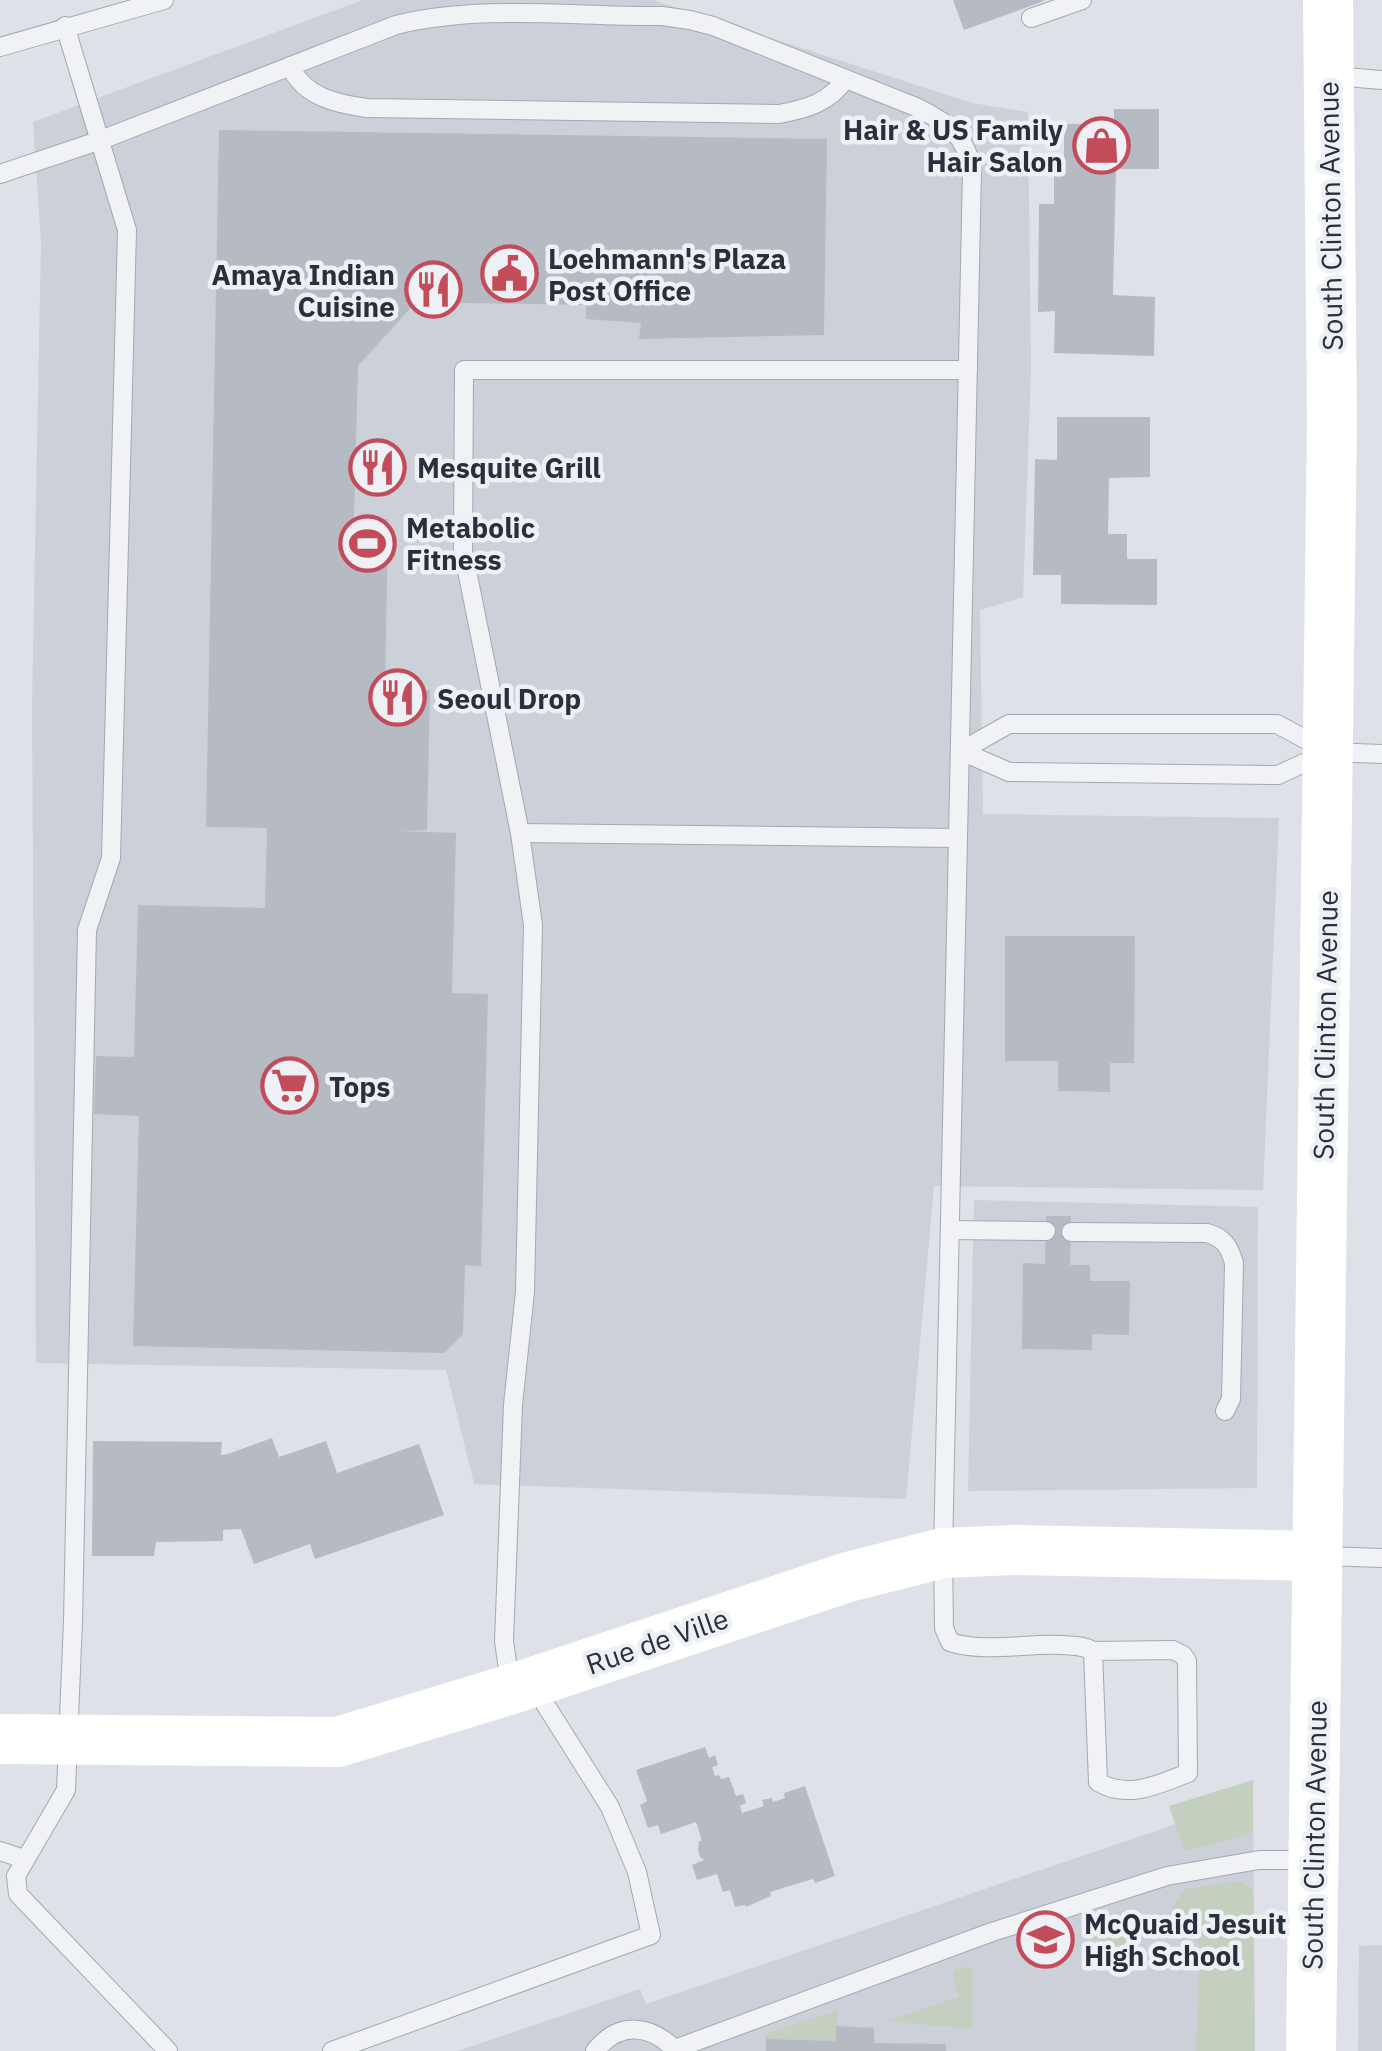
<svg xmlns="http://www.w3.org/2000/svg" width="1382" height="2051" font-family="'IBM Plex Sans',sans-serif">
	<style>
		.built { fill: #ccd0d8 }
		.green { fill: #c3d0c0 }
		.building { fill: #b6bac3 }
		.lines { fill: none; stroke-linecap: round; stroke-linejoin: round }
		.lane-casing { stroke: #a4a8b0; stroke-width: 20 }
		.lane { stroke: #f0f2f5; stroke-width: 18 }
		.secondary { stroke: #fff; stroke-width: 50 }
		.labels { text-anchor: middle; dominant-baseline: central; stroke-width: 9; stroke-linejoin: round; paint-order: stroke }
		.poi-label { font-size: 28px; font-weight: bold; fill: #292f3c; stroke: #edf0f4; text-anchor: start }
		.street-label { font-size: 28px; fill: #292f3c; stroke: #edf0f4 }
	</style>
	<rect width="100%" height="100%" fill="#dee1e7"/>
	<!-- built -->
	<g class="built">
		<polygon points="363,0 653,0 972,103 1028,112 1031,370 1023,597 980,610 983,814 1279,818 1263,1190 934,1186 906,1499 474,1484 446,1370 36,1363 32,705 41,241 33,122"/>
		<polygon points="974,1200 1258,1207 1257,1488 968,1491"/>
		<polygon points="1253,1798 1255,2051 458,2051 640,1989 646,2004"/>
		<polygon points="1382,1945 1382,2051 1358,2051 1359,1946"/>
	</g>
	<!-- green -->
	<g class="green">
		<polygon points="1253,1780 1253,1832 1212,1845 1184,1850 1169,1806"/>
		<polygon points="1240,1881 1253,1889 1255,2051 1196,2051 1200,1945 1177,1922 1172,1907 1185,1889"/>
		<path d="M1132 1913 1143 1919 1147 1927 1145 1938 1118 1960 1094 1939C1092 1918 1114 1915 1132 1913Z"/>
		<polygon points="968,1967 973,1971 971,2029 887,2021 959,1997 953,1974 955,1969"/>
		<polygon points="838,2010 836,2041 766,2039 765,2034"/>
	</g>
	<!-- building -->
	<g class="building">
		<polygon points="953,0 1044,0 1044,1 964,30"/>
		<polygon points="1114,109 1159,109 1159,169 1116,169 1115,205 1113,295 1155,297 1154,356 1054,353 1055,311 1038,312 1039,204 1054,204 1054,169 1064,169 1064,124 1114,124"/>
		<polygon points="219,130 827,139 824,335 639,339 641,323 586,319 586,305 416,302 358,366 354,518 388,519 385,689 430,690 427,830 399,831 456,833 452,993 488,994 481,1266 465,1265 463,1334 444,1353 133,1346 139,1116 94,1114 96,1056 134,1057 138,905 265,908 267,828 206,827"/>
		<polygon points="1057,417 1150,417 1150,477 1109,478 1108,534 1127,534 1127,559 1157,559 1157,605 1061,604 1061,575 1033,575 1035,459 1057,460"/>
		<polygon points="1005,936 1135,936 1134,1063 1110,1063 1110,1092 1058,1091 1058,1061 1005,1061"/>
		<polygon points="1046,1216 1071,1216 1070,1265 1090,1265 1090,1281 1130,1281 1129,1335 1092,1334 1092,1350 1022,1349 1023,1263 1045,1264"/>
		<polygon points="272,1438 279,1457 326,1441 337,1473 419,1444 444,1515 315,1559 310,1544 254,1564 241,1529 223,1530 223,1541 156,1542 154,1556 92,1556 93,1441 222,1442 221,1455 228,1454"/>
		<polygon points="705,1747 709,1758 715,1755 718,1765 712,1767 715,1776 719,1775 721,1779 729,1777 736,1796 743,1794 746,1803 740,1806 742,1813 764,1806 762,1800 772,1798 773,1802 785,1798 784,1793 805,1786 835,1876 815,1883 813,1879 770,1892 771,1896 746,1907 745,1905 735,1907 730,1890 723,1892 717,1874 697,1880 692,1865 704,1860 700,1857 698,1850 699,1841 702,1841 696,1822 661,1834 658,1825 648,1828 640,1805 647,1801 636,1770"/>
		<polygon points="836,2026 874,2028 874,2043 946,2044 946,2051 766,2051 766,2039 836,2041"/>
	</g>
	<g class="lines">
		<defs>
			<g id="lane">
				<polyline points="1031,18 1082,0"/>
				<polyline points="65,26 127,230 111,858 87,930 73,1621 66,1790 16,1876 18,1894 168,2051"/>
				<polyline points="0,47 164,0"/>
				<path d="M290 66C304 97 337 104 367 108L779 114C805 109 830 103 845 79"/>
				<polyline points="1333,76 1382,80"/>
				<path d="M0 174 101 140 396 25C482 4 574 17 662 16L690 20 713 26 916 107C948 123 965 134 972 170L943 1553 944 1628 950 1642C982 1653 1027 1643 1062 1645 1073 1646 1083 1645 1093 1651L1098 1782C1128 1800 1159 1784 1188 1773L1187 1661 1183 1655 1173 1650 1093 1651"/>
				<polyline points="961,751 1009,724 1277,724 1329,752 1382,754"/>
				<polyline points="961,751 1009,772 1278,775 1321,755"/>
				<polyline points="520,833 958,838"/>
				<polyline points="950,1230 1046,1231"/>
				<path d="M1071 1232 1207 1233C1224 1238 1229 1246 1234 1263L1231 1399 1225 1411"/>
				<polyline points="1323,1556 1382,1558"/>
				<polyline points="510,1684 504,1641 513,1405 525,1292 533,925 520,833 463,551 464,370 968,370"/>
				<polyline points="0,1851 24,1859"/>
				<polyline points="675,2049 992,1932 1167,1876 1259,1860 1309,1860"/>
				<polyline points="332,2051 651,1935 637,1872 610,1807 533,1685"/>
				<path d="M595 2051C619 2021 651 2024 676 2051"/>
			</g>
		</defs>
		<!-- lane casing -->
		<use href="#lane" class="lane-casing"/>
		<!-- lane -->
		<use href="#lane" class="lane"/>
		<!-- secondary -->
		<g class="secondary">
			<polyline points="0,1739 338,1742 512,1689 848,1577 943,1553 1014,1550 1317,1556"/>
			<polyline points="1311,2051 1332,422 1328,0"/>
		</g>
	</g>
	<!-- icons -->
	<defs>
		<symbol id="shop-ring" viewBox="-11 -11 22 22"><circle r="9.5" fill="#edf0f4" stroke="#c34c5a" stroke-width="1.5"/><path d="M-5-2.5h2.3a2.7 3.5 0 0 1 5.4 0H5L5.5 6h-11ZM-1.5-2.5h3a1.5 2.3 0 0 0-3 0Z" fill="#c34c5a"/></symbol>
		<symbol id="civic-ring" viewBox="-11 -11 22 22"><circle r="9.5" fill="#edf0f4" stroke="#c34c5a" stroke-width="1.5"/><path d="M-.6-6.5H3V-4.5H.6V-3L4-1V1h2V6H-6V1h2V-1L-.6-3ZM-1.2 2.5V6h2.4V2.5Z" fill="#c34c5a"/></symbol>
		<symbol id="restaurant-ring" viewBox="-11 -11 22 22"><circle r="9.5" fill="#edf0f4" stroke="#c34c5a" stroke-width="1.5"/><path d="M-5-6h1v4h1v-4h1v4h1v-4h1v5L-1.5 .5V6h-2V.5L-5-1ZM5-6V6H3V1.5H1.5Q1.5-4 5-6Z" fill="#c34c5a"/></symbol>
		<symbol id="stadium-ring" viewBox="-11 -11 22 22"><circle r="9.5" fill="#edf0f4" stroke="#c34c5a" stroke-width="1.5"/><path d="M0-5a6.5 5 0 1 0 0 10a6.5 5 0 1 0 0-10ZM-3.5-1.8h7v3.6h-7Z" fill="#c34c5a"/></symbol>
		<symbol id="supermarket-ring" viewBox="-11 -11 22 22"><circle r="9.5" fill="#edf0f4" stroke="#c34c5a" stroke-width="1.5"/><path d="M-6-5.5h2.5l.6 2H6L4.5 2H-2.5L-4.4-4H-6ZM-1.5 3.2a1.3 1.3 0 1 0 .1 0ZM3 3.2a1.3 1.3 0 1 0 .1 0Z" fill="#c34c5a"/></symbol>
		<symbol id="school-ring" viewBox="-11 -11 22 22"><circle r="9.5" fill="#edf0f4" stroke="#c34c5a" stroke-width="1.5"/><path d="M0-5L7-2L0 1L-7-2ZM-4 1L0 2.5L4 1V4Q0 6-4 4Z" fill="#c34c5a"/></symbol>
	</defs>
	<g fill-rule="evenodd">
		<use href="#shop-ring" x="1070" y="114" width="63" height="63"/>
		<use href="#civic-ring" x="478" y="242" width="63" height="63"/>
		<use href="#restaurant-ring" x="402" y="258" width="63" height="63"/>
		<use href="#restaurant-ring" x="346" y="436" width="63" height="63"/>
		<use href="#stadium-ring" x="336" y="512" width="63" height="63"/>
		<use href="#restaurant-ring" x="366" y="666" width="63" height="63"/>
		<use href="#supermarket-ring" x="258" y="1054" width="63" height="63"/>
		<use href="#school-ring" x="1014" y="1908" width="63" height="63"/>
	</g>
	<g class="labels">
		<!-- poi labels -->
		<g class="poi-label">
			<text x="1063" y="129" text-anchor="end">Hair &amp; US Family<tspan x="1063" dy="32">Hair Salon</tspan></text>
			<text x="548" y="258">Loehmann's Plaza<tspan x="548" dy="32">Post Office</tspan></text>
			<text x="395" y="274" text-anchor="end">Amaya Indian<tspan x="395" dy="32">Cuisine</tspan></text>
			<text x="417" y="467">Mesquite Grill</text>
			<text x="406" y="527">Metabolic<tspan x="406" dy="32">Fitness</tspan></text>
			<text x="437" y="698">Seoul Drop</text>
			<text x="329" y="1086">Tops</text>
			<text x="1084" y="1923">McQuaid Jesuit<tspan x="1084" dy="32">High School</tspan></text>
		</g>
		<!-- street labels -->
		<g class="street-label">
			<text transform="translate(1330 216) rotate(-91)">South Clinton Avenue</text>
			<text transform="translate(1325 1025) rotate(-89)">South Clinton Avenue</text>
			<text transform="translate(657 1641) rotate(-19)">Rue de Ville</text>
			<text transform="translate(1314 1835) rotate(-89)">South Clinton Avenue</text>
		</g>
	</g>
</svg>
